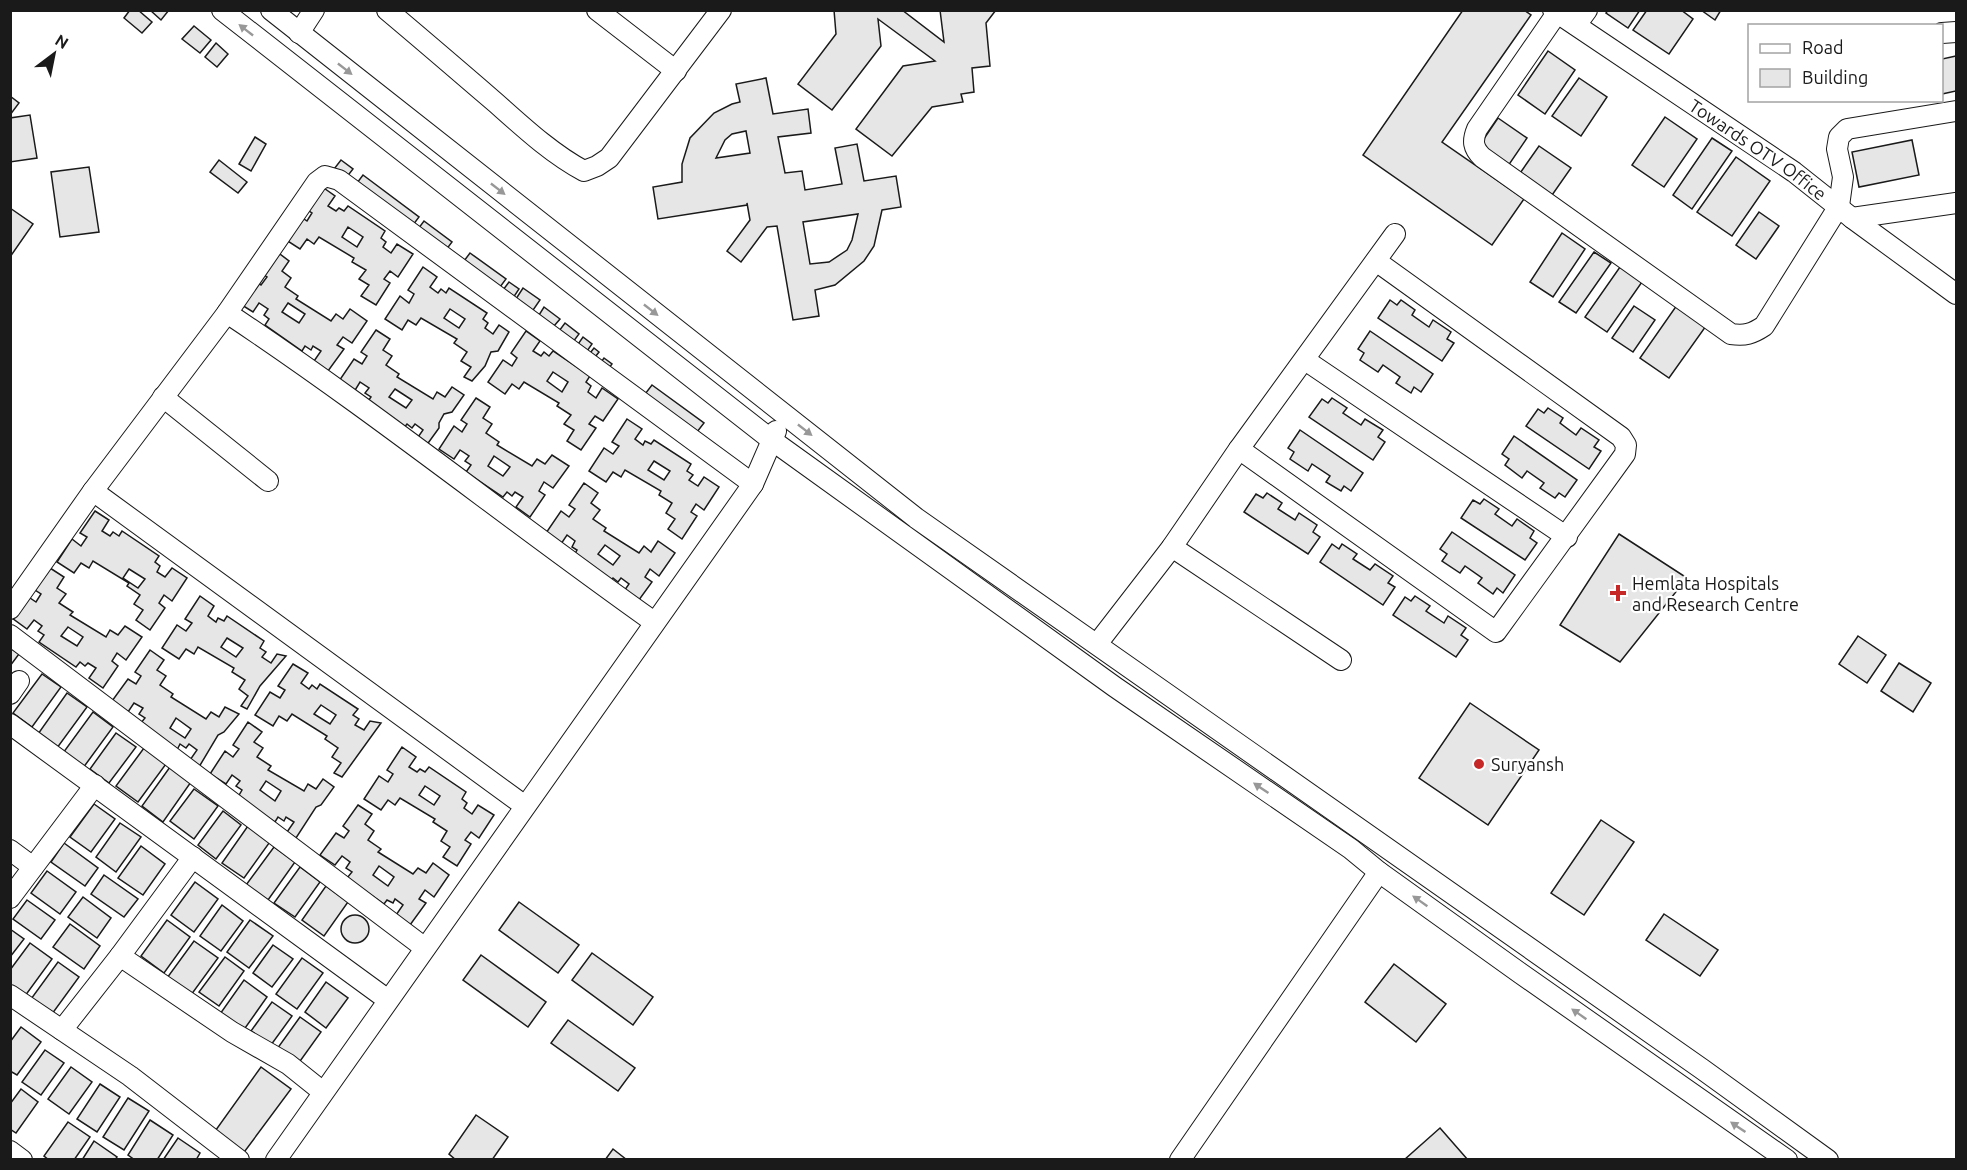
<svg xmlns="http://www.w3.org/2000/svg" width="1967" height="1170" font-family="Ubuntu,sans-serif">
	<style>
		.building { fill: #e6e6e6; stroke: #1a1a1a; stroke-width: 1.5; fill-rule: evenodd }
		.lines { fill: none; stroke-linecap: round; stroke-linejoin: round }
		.minor-casing { stroke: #1a1a1a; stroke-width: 22 }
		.minor { stroke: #fff; stroke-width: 20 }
		.oneway { fill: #989898 }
		.poi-dot { fill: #c62828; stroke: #fff; stroke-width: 2 }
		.labels { text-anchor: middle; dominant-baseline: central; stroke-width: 4.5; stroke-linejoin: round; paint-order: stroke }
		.street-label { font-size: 18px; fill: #1a1a1a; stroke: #fff }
		.poi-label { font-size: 18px; fill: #1a1a1a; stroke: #fff; text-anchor: start }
	</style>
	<rect width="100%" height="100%" fill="#fff"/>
	<!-- building -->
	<g class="building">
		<polygon points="130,10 138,10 152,22 142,33 124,18"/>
		<polygon points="150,10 169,10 161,20"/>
		<polygon points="834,10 902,10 944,42 940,10 996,10 986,23 990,66 972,68 974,92 961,94 963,102 932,107 892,156 856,129 903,66 935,61 878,19 881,46 832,110 798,84 836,34"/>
		<polygon points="1463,10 1524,10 1531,15 1442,142 1524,199 1492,245 1363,155"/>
		<polygon points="1608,10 1640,10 1628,28 1606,13"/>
		<polygon points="1647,10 1681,10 1693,19 1669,54 1633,30"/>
		<polygon points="1701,10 1721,10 1715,20"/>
		<polygon points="194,26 211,40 200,53 182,39"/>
		<polygon points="216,43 228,54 217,67 205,57"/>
		<polygon points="1548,51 1575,70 1545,114 1518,95"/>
		<polygon points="1956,56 1956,91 1942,94 1942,59"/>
		<path d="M766 78 773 114 808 109 811 133 778 137 785 173 802 171 805 190 842 184 835 148 857 144 864 181 896 176 901 207 882 210 874 246 864 261 835 285 815 290 819 316 793 320 777 226 767 227 741 262 727 251 750 220 747 203V205L658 219 653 187 682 182V164L690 138 714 113 732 104 740 102 736 84ZM746 131 750 153 716 158 725 140 732 134ZM858 214 852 240 847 250 829 262 810 264 803 222Z"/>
		<polygon points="1579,78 1607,97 1581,136 1552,116"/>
		<polygon points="10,96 19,103 10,115"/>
		<polygon points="30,115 37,158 10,162 10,118"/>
		<polygon points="1665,117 1697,139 1664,187 1632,165"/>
		<polygon points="1498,118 1527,138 1508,166 1479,146"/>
		<polygon points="255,137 266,144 251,171 239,164"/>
		<polygon points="1712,138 1732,151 1692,209 1673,195"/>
		<polygon points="1912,140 1919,175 1859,187 1852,152"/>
		<polygon points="1539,146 1571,168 1550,198 1518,176"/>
		<polygon points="1736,157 1770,181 1732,236 1697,212"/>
		<polygon points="219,160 247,182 238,193 210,172"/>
		<polygon points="341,160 353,169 346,178 334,169"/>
		<polygon points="89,167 99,232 60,237 51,172"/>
		<polygon points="363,175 419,217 410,229 354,187"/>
		<path d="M321 186 335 196 328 206 336 211 339 208 344 211 348 206 385 231 381 238 386 242 383 247 391 253 397 244 413 254 398 277 390 271 384 279 390 283 376 305 361 296 369 285 359 279 366 270 352 262 354 258 319 237 314 244 307 239 300 249 283 238 298 215 307 221 312 213 306 209ZM348 227 363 237 357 247 342 237Z"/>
		<polygon points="10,208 33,224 10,257"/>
		<polygon points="1759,212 1779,226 1756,259 1736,245"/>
		<polygon points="424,221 452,242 443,254 415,233"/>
		<polygon points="1562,233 1585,249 1553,297 1530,282"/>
		<path d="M276 251 289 261 282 271 291 278 285 287 298 296 296 299 331 321 336 314 343 319 350 309 367 321 352 343 343 337 337 345 344 349 328 371 314 361 321 351 313 346 311 350 305 346 302 351 265 325 269 319 264 315 268 309 259 303 253 312 237 302 253 280 261 285 267 277 261 273ZM288 303 305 314 299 323 282 312Z"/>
		<polygon points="1594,252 1611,263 1576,313 1559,302"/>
		<polygon points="470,253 506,279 497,291 461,265"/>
		<path d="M423 267 437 277 430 287 438 293 441 289 446 293 449 288 487 313 483 319 488 323 485 328 493 334 499 325 509 332 498 351 491 352 485 366 472 381 464 377 471 367 461 361 467 352 454 343 457 339 421 318 416 325 408 320 402 330 385 319 400 296 409 303 414 294 408 290ZM450 309 465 319 459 328 444 318Z"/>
		<polygon points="1620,267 1642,282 1607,332 1585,317"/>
		<polygon points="509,282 519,289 511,301 500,294"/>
		<polygon points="523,288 540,300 529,316 512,305"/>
		<polygon points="1390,300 1397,305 1401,300 1415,310 1412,315 1429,327 1433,320 1451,332 1447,339 1454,343 1442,361 1378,318"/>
		<polygon points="1677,305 1706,326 1669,378 1640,358"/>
		<polygon points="1634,306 1655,320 1633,352 1612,338"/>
		<polygon points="544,307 560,319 554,326 539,315"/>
		<polygon points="565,323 579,334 570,346 556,335"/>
		<path d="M376 330 390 339 383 350 392 356 386 365 399 374 397 377 433 399 437 392 445 397 452 387 464 395 452 412 444 414 439 423V428L426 446 416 440 423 430 415 424 412 428 407 424 403 429 366 404 371 397 365 393 369 388 360 382 354 392 339 381 354 359 362 364 367 356 361 352ZM395 389 412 400 406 408 389 397Z"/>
		<path d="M526 331 540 341 533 351 541 356 544 352 549 356 553 351 590 376 586 382 591 386 588 392 596 398 602 388 618 399 603 421 595 416 589 424 596 428 581 450 567 441 574 430 564 424 571 415 557 406 559 403 524 382 519 389 512 384 505 394 488 382 503 360 512 366 517 358 511 353ZM553 372 568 382 562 392 547 381Z"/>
		<polygon points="1370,331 1433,374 1421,392 1414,387 1411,393 1396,383 1400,377 1383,365 1378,372 1360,360 1364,353 1358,349"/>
		<polygon points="583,337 592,344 585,354 576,347"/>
		<polygon points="594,348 599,352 592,361 587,357"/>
		<polygon points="604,358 612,364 607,371 599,365"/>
		<polygon points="652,385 704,423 697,432 645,394"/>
		<path d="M476 398 490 407 483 418 492 424 486 433 499 442 497 445 532 466 537 459 545 464 552 455 569 466 553 488 544 482 539 491 545 495 530 517 516 507 523 497 515 492 512 496 507 492 503 497 466 472 471 465 465 461 469 456 460 450 454 459 439 449 454 426 462 432 467 424 461 420ZM494 456 510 467 503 476 488 466Z"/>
		<polygon points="1332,398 1347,408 1343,413 1361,425 1365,419 1383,430 1378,437 1385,442 1373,460 1309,417 1322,399 1328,403"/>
		<polygon points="1548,408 1563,418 1560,423 1576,435 1581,428 1599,440 1594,447 1601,451 1589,469 1526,426 1538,409 1544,413"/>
		<path d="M627 419 642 429 635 439 643 445 645 441 651 444 654 440 691 464 687 471 693 475 689 480 698 486 704 477 719 487 704 510 696 504 691 512 697 516 682 539 668 529 675 519 666 513 672 503 659 495 661 491 625 470 621 477 613 472 606 482 589 471 604 448 613 454 619 446 612 442ZM654 461 670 471 664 480 648 470Z"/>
		<polygon points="1300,430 1363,473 1351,491 1344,486 1341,491 1326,482 1330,476 1312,464 1308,471 1290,459 1294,452 1288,448"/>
		<polygon points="1514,436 1577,480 1565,497 1559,493 1555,498 1540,488 1544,483 1527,471 1522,478 1505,465 1509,459 1502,454"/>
		<path d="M584 483 598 493 591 503 600 510 593 519 606 528 604 531 639 553 644 546 651 552 658 541 675 553 659 576 650 569 645 577 652 582 636 604 622 594 629 584 621 578 618 582 613 578 609 583 573 557 577 550 572 547 575 541 567 535 561 544 546 533 561 511 569 517 575 509 569 505ZM605 545 620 556 613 565 598 554Z"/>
		<polygon points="1267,493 1282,503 1278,509 1295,520 1299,513 1317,525 1313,532 1320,537 1308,554 1244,512 1256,494 1263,498"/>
		<polygon points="1484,499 1499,509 1495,514 1512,526 1517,519 1534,531 1530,538 1537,543 1525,560 1461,518 1473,500 1480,504"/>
		<path d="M95 511 109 520 102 531 110 536 113 532 119 536 122 531 159 556 155 562 160 566 157 572 165 577 172 568 187 578 172 601 164 595 159 603 165 608 150 630 136 620 143 610 134 604 140 595 127 586 129 583 93 561 89 568 81 563 74 573 57 562 72 539 81 546 87 537 80 533ZM129 569 145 579 138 588 123 578Z"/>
		<polygon points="1452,532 1515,575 1503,593 1497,588 1493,594 1478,583 1482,578 1465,566 1460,573 1442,561 1447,554 1440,549"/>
		<polygon points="1619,534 1687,578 1620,662 1560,625"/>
		<polygon points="1332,544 1339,549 1342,544 1357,554 1353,559 1370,570 1375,564 1393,576 1388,583 1395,587 1383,605 1320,562"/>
		<path d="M50 568 64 577 57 588 66 594 59 603 73 612 70 615 106 637 110 630 118 635 125 626 142 637 126 660 117 653 112 661 118 666 103 688 89 678 96 668 88 663 85 666 80 662 76 667 39 642 44 635 38 631 42 626 34 620 27 629 12 618 27 596 36 602 41 594 35 590ZM68 627 83 637 77 646 61 636Z"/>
		<path d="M200 596 214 606 208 616 216 622 218 618 224 621 227 616 264 641 260 648 266 652 262 657 271 663 277 654 286 656 260 686 247 709 241 706 248 696 239 689 245 680 232 672 234 668 198 647 194 654 186 649 179 659 162 648 177 625 186 631 192 623 185 619ZM227 638 243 648 236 657 221 647Z"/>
		<polygon points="1415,596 1430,606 1426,611 1444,623 1448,616 1466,628 1461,635 1468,640 1456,657 1393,615 1405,597 1411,601"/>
		<polygon points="1858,636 1886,655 1867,683 1839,664"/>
		<polygon points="10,648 19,654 10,666"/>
		<path d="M150 650 164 660 157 670 166 676 160 685 173 694 171 697 206 719 211 712 219 717 225 707 239 714 224 732 218 735 199 767 190 760 197 750 189 744 186 748 180 744 177 750 140 724 145 718 139 714 143 708 134 703 128 712 112 701 128 679 136 684 141 676 135 672ZM176 718 191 729 185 738 170 728Z"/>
		<polygon points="1899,663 1931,683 1913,712 1881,691"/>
		<path d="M293 664 308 673 301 683 309 689 312 685 317 689 320 684 358 709 353 715 359 719 355 725 364 730 370 721 381 723 342 777 334 773 341 763 332 757 338 748 325 739 327 736 292 714 287 721 279 716 273 726 255 715 270 692 280 698 285 690 278 686ZM321 705 336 715 330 724 314 714Z"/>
		<polygon points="42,674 61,687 32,727 13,713"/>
		<polygon points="67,693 87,707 57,748 38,734"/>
		<polygon points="1470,703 1539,750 1488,825 1419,778"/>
		<polygon points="93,712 113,727 83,768 63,753"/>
		<path d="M248 722 262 732 254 742 263 748 257 757 271 766 268 770 304 791 308 784 316 789 323 779 334 787 321 805 316 807 296 838 287 832 294 822 286 817 284 821 278 817 275 822 238 797 242 790 236 786 240 781 232 775 226 784 210 774 225 751 233 757 239 749 233 745ZM266 781 281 791 275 801 260 790Z"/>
		<polygon points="116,733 136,747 109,783 90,769"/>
		<path d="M402 747 416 757 409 767 417 772 420 769 425 772 429 767 466 792 462 799 467 803 464 808 472 814 478 805 494 815 479 838 471 832 465 840 471 844 457 866 443 857 450 847 441 841 447 831 433 822 435 819 400 798 395 805 388 800 381 810 364 799 379 776 388 782 393 774 387 770ZM425 786 440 796 434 805 419 795Z"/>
		<polygon points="144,748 166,764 138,802 116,786"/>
		<polygon points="170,767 191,782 163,822 142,806"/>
		<polygon points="194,789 218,806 194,839 170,821"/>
		<polygon points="94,804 115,819 91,852 70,837"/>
		<path d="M358 805 372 814 365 824 374 831 368 840 381 849 378 852 413 874 418 868 426 873 433 863 449 875 434 897 425 890 419 899 426 903 410 925 396 915 403 905 395 899 393 903 387 900 384 904 347 878 352 872 346 868 350 862 342 856 335 865 320 855 336 833 344 838 349 831 343 826ZM379 866 394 877 388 886 373 875Z"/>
		<polygon points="223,811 241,825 216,859 198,845"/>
		<polygon points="1601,820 1634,842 1584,915 1551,893"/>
		<polygon points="120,823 141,837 116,872 96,857"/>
		<polygon points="250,823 272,839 244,878 222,863"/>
		<polygon points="64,843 98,868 85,886 51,862"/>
		<polygon points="141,846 165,864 143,895 118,878"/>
		<polygon points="274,847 295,862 268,900 246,885"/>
		<polygon points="300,867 320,882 295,917 274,903"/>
		<polygon points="47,871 76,892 60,914 31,893"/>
		<polygon points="104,875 138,899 124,917 91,894"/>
		<polygon points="195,882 218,899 194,932 171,915"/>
		<polygon points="326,886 348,902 324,936 302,920"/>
		<polygon points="83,897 111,918 97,938 68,917"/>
		<polygon points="27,900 55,920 41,939 13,919"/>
		<polygon points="519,902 579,945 558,973 499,930"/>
		<polygon points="222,905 243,921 221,951 200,936"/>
		<polygon points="1664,914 1718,950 1700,976 1646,940"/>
		<circle cx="355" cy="929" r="14"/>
		<polygon points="167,920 190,937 164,973 141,956"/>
		<polygon points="250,920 273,936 249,968 227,952"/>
		<polygon points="70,924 100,946 84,969 53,947"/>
		<polygon points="10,929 24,939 10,957"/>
		<polygon points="194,941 218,958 191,995 167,978"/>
		<polygon points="30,943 52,959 25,996 10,985 10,970"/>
		<polygon points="273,945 293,959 272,987 253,973"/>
		<polygon points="592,953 653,997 633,1025 572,980"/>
		<polygon points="481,955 546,1002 528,1027 463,980"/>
		<polygon points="225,957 244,971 219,1006 199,992"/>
		<polygon points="302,958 323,973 297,1009 276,994"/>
		<polygon points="58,962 79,977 52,1014 31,999"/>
		<polygon points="1394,964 1446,1004 1416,1042 1365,1002"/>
		<polygon points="244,980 267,997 243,1031 220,1014"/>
		<polygon points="326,982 348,998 326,1028 305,1012"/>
		<polygon points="272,1002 292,1016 271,1045 251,1031"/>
		<polygon points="300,1017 321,1032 298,1064 277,1049"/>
		<polygon points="568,1020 635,1068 618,1091 551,1043"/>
		<polygon points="21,1027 41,1042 17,1075 10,1071 10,1042"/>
		<polygon points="45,1050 64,1063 41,1095 22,1082"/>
		<polygon points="71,1067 92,1082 69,1114 48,1099"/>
		<polygon points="261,1067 291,1089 242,1155 213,1134"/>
		<polygon points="100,1084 120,1097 97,1132 77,1119"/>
		<polygon points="21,1089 38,1102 16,1133 10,1129 10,1104"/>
		<polygon points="128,1098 149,1111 124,1150 103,1137"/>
		<polygon points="476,1115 508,1137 492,1160 456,1160 449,1154"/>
		<polygon points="150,1120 173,1135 157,1160 135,1160 128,1155"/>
		<polygon points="68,1122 90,1137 74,1160 49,1160 44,1156"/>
		<polygon points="1440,1128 1468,1160 1404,1160"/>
		<polygon points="178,1138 200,1153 196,1160 163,1160"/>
		<polygon points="94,1141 117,1157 115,1160 82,1160"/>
		<polygon points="613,1149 627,1160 605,1160"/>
	</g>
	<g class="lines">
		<defs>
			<g id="minor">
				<polyline points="222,10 773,441 1115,687 1351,849 1379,872 1520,973 1787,1160"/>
				<polyline points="271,10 916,518 1702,1069 1828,1160"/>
				<path d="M387 10C424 41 460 72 496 103 523 127 552 154 584 171L597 166 609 158 721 10"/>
				<polyline points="597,10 676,71"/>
				<path id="s1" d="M1553 10 1794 172 1852 218 1956 294"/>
				<path d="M1557 13 1477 129C1472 141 1473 148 1482 157L1731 334C1745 336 1752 334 1764 326L1839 206 1843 177 1837 149 1839 137 1847 129 1956 111"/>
				<polyline points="1576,25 1587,10"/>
				<polyline points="299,33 314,10"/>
				<polyline points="1942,33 1956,32"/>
				<polyline points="1852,218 1956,203"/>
				<path d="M227 313C373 410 510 520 654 622"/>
				<polyline points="1305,360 1567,537"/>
				<polyline points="163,397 268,481"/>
				<polyline points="1239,449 1496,632 1625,454 1626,445 1621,437 1376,261"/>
				<polyline points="93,491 525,806"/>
				<polyline points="1172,547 1341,660"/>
				<polyline points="10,609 93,491 227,313 317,182 325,176 339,180 753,484"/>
				<polyline points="10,635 425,948"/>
				<polyline points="1097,644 1172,547 1239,449 1395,234"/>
				<polyline points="10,694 19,681"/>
				<polyline points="10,724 388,1000"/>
				<polyline points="10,850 33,867"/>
				<polyline points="10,898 95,785"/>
				<polyline points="120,956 193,857"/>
				<polyline points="10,995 130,1076 239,1160"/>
				<polyline points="62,1030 120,956 232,1032 288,1064 323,1092"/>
				<polyline points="10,1151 22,1160"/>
				<polyline points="276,1160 753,484 776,431"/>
				<polyline points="1180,1160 1379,872"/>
			</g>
		</defs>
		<!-- minor casing -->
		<use href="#minor" class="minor-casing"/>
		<!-- minor -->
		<use href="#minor" class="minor"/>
	</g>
	<!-- one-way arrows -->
	<defs><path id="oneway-solid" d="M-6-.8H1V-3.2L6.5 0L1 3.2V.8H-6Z" transform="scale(1.5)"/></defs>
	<g class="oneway">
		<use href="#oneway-solid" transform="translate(246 30) rotate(-142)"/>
		<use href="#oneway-solid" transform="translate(345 69) rotate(38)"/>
		<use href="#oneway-solid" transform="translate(498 189) rotate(38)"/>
		<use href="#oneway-solid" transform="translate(651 310) rotate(38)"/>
		<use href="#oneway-solid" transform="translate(805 430) rotate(38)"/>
		<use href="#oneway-solid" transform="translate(1261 788) rotate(-146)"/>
		<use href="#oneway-solid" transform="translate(1420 901) rotate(-145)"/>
		<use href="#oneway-solid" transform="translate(1579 1014) rotate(-145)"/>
		<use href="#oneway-solid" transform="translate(1738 1127) rotate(-146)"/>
	</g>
	<!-- markers -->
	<g class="poi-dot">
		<path d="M1615 584h6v6h6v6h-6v6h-6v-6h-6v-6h6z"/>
		<circle cx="1479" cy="764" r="6"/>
	</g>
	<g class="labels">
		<!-- street labels -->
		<g class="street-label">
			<text stroke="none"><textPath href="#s1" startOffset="248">Towards OTV Office</textPath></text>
		</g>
		<!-- poi labels -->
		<g class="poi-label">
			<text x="1632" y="583">Hemlata Hospitals<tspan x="1632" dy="21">and Research Centre</tspan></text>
			<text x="1491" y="764">Suryansh</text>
		</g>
	</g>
	<!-- border -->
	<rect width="1967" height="1170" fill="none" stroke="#1a1a1a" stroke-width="24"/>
	<!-- legend -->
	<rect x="1748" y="24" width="195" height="78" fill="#ffffff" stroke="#a3a3a3" stroke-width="1.5"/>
	<rect x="1760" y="44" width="30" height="9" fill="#ffffff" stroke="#a3a3a3" stroke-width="1.5"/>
	<text x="1802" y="54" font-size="18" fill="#1a1a1a">Road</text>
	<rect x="1760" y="69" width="30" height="18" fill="#e6e6e6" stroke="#a3a3a3" stroke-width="1.5"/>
	<text x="1802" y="84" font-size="18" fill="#1a1a1a">Building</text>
	<!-- north arrow -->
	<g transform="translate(54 54) rotate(32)" stroke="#ffffff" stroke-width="4.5" paint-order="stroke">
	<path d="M0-4.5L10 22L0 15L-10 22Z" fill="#1a1a1a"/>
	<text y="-9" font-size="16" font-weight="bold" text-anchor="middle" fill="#1a1a1a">N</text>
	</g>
</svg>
